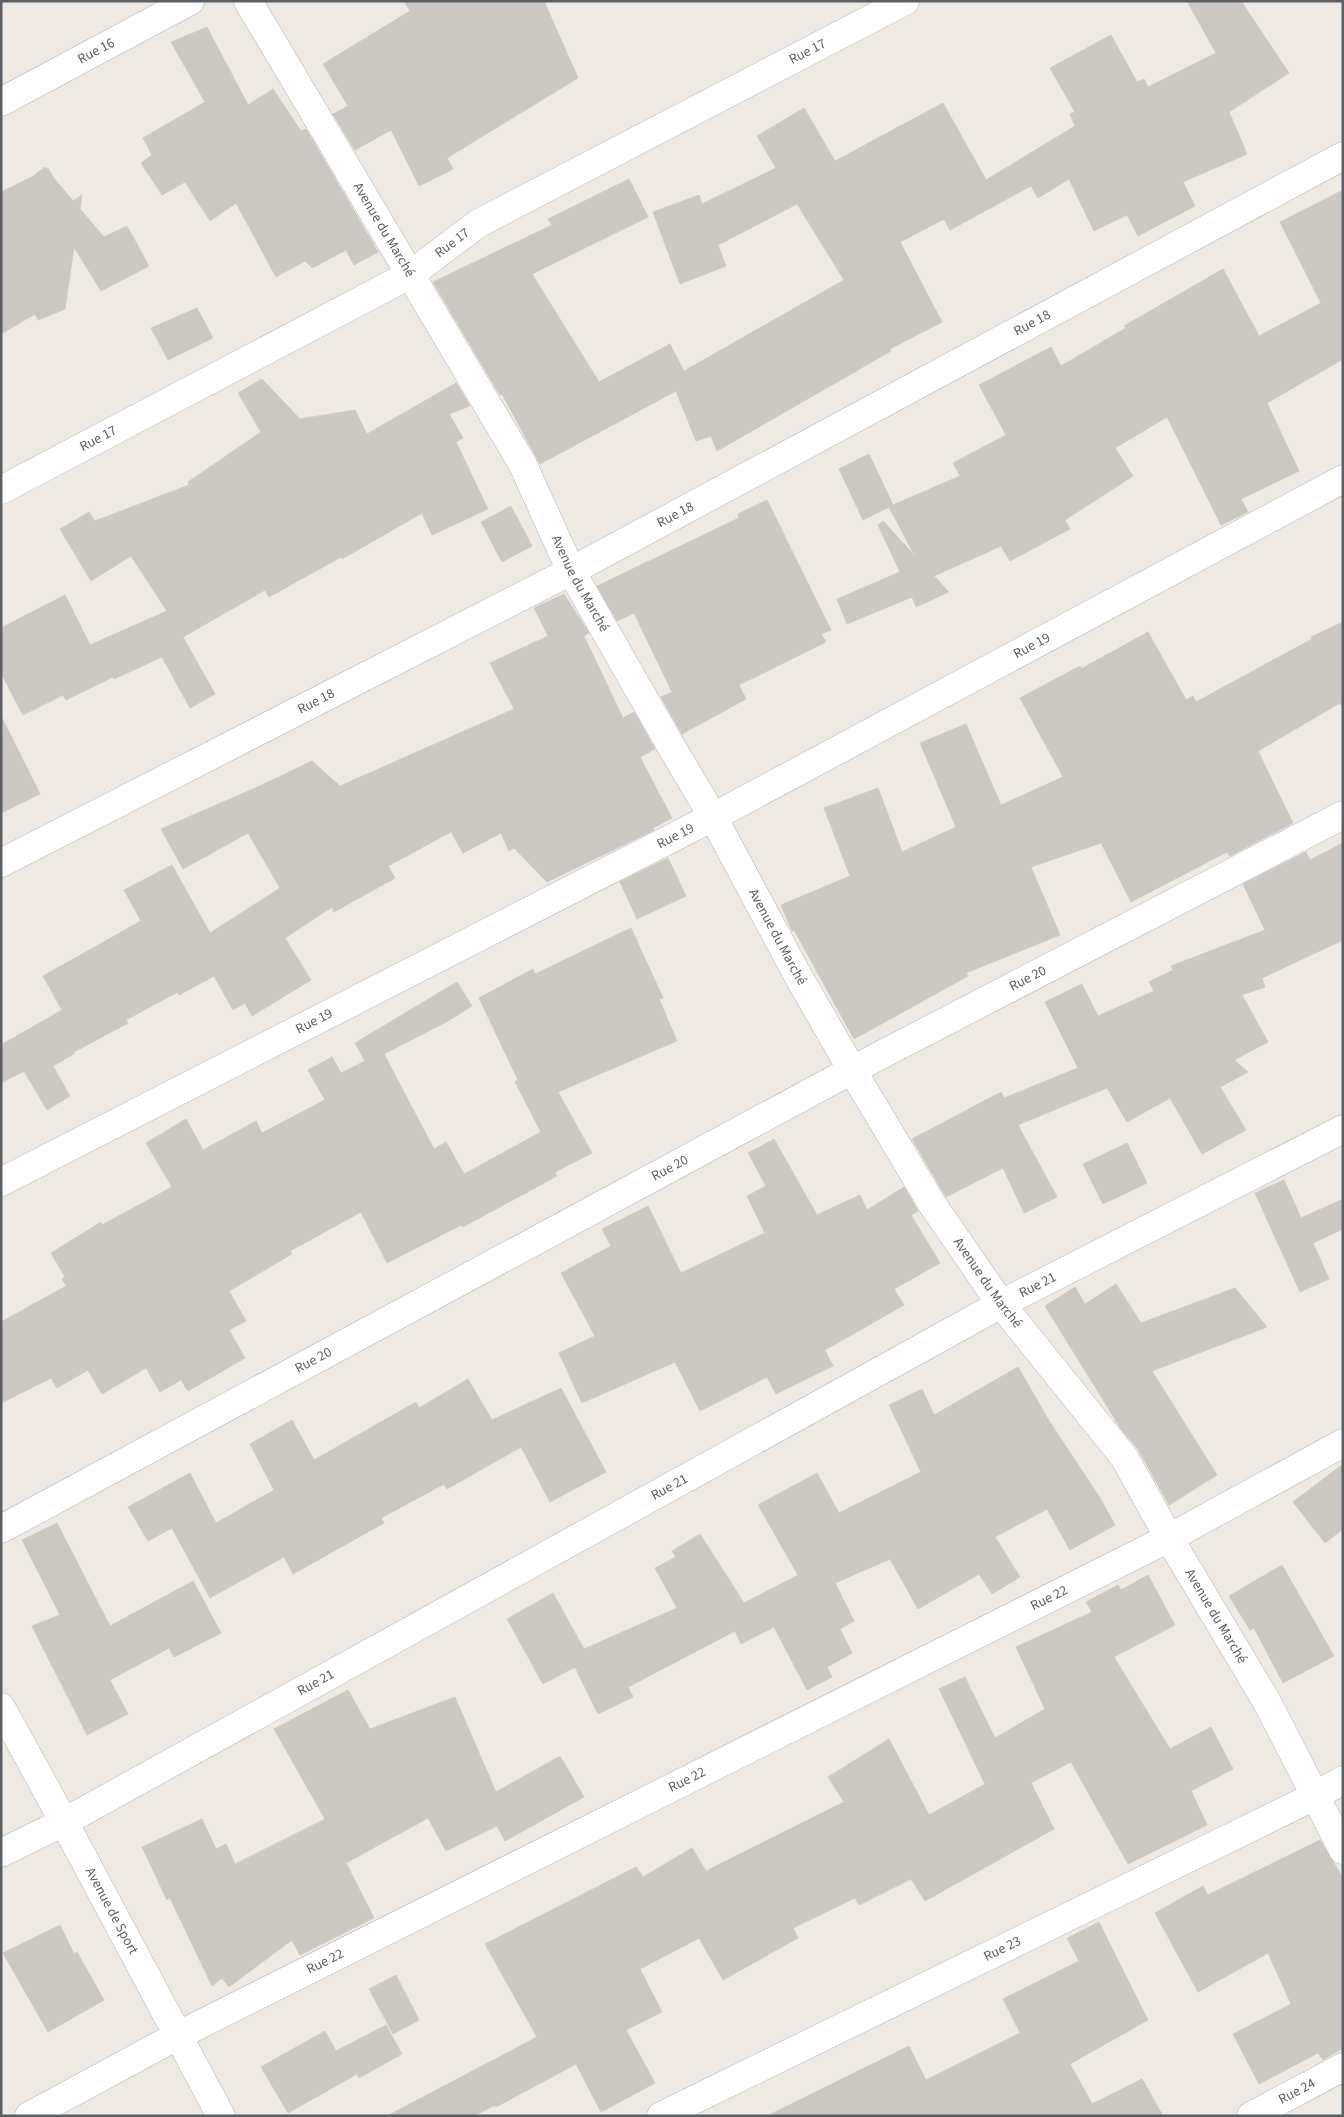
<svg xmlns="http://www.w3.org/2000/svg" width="1344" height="2117" font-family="'Source Sans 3',sans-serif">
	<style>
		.building { fill: #cbc7c2; stroke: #d2cbc1 }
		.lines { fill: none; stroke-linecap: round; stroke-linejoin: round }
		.street-casing { stroke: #b3b7ba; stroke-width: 29 }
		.street { stroke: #fff; stroke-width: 28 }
		.labels { text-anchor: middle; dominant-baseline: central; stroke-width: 4.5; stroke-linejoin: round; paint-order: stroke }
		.street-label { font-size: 14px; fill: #5b6064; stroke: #fff }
	</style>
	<rect width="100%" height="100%" fill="#eeeae3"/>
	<!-- building -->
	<g class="building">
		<polygon points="404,1 544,1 578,78 447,158 453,169 419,186 391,130 355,150 333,114 348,106 323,64 410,11"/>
		<polygon points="1187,1 1241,1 1289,73 1229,112 1247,154 1183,182 1195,206 1138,236 1127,215 1094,231 1069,179 1038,198 1031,186 950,230 944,219 900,242 942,322 890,349 891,351 717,451 711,436 696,441 676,391 540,464 502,394 500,395 433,282 552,225 548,219 629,179 648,217 532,274 599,382 670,344 684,371 844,280 797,204 718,245 726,266 680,284 653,212 699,195 702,204 776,168 757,136 804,108 835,161 943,103 986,180 1075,126 1070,114 1075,112 1050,68 1111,35 1137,82 1144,79 1148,87 1216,53"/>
		<polygon points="207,27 248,105 273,89 301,131 306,129 378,252 354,265 346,250 312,268 305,261 276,277 236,203 210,221 185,182 162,195 141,163 152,155 143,138 205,102 171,42"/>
		<polygon points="45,167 46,169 48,168 53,177 73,201 82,195 80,209 104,237 127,226 149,266 101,291 74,247 65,309 38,320 35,314 1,334 1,192 32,177"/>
		<polygon points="1343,190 1343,359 1267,403 1299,471 1241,499 1248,512 1221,525 1167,417 1115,448 1133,476 1065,520 1070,529 1010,561 1001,546 934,576 949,592 916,607 912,597 847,624 837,599 900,572 878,525 883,521 915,556 889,507 863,520 839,469 869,454 893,505 960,476 953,463 1006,435 979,385 1051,347 1061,366 1126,328 1124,326 1223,269 1259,336 1321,303 1280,222"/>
		<polygon points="197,308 213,338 168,360 151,328"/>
		<polygon points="262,379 300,419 355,410 367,434 456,383 470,406 449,414 463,438 456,442 488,509 432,535 422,513 342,559 341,557 269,597 265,590 183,637 215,694 190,708 162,657 114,679 113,677 66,700 63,695 23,715 1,673 1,628 65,595 90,645 167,611 131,556 91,581 60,529 89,512 95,521 189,485 188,482 261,432 238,393"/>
		<polygon points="767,500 831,630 821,634 826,642 739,685 746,699 682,734 661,697 672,692 634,613 617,621 597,586 739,518 738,514"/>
		<polygon points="511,506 532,546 502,562 481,522"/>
		<polygon points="564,594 589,633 584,636 623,718 634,712 655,749 640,757 672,818 653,828 654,830 547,882 514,848 509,851 501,833 463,853 451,832 388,866 395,878 334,912 332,907 285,938 311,980 252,1016 245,1003 233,1010 214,976 179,995 178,992 126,1020 128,1023 74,1052 75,1053 53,1066 70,1096 47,1110 24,1071 1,1083 1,1045 62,1010 43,976 141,921 124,890 172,865 210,933 280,888 248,833 183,869 161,829 262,785 312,761 340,786 514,709 490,663 548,636 534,608"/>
		<polygon points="1343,622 1343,708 1340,703 1258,751 1293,823 1230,856 1227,852 1131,902 1101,843 1031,867 1060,935 966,973 968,976 854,1039 794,930 792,931 781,905 850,876 824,808 878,788 902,852 956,827 920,743 966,724 1001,805 1063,777 1020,698 1080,666 1081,669 1148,632 1186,700 1193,696 1196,702 1312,639 1311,637"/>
		<polygon points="1,716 40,794 1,813"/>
		<polygon points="1343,843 1343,940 1262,978 1265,987 1242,995 1268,1042 1234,1060 1248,1072 1220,1087 1246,1130 1202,1154 1170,1098 1127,1122 1107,1088 1018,1125 1057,1197 1024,1213 1003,1168 946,1197 912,1139 1001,1092 1004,1098 1078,1068 1045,1002 1082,984 1098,1016 1154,991 1149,982 1173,970 1171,966 1265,930 1243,884 1306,852 1310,860"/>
		<polygon points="668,858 686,896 637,919 620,882"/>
		<polygon points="631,928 663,998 659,999 677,1041 558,1092 592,1153 555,1172 557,1176 463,1227 461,1225 387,1263 361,1212 290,1251 292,1254 229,1291 246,1321 229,1330 245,1358 188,1391 181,1380 160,1392 146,1368 102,1394 88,1370 57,1388 51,1378 1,1403 1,1322 66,1286 62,1279 65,1277 51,1253 101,1222 102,1225 172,1187 146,1143 186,1119 203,1150 256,1121 262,1133 325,1100 308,1070 332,1057 341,1073 365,1061 355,1043 457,982 472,1006 448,1021 384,1054 434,1149 446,1142 464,1174 541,1132 515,1082 518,1080 479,998 533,969 535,974"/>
		<polygon points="774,1139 817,1215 860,1195 867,1210 904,1187 918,1211 911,1215 940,1263 894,1289 904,1305 825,1350 833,1366 776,1394 767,1377 700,1411 675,1362 582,1403 559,1353 595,1336 561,1273 611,1246 602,1229 648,1206 681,1273 765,1233 747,1196 766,1186 748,1153"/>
		<polygon points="1127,1143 1147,1183 1103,1204 1083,1164"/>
		<polygon points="1284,1180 1301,1218 1343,1199 1343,1229 1313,1243 1329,1279 1300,1292 1255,1193"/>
		<polygon points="1116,1284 1141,1323 1235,1288 1267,1327 1152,1371 1217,1475 1169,1505 1138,1449 1121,1429 1045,1306 1075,1287 1085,1304"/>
		<polygon points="1018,1367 1048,1419 1100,1498 1115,1525 1070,1550 1047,1509 995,1537 1020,1577 992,1594 979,1574 918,1609 890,1559 835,1583 854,1621 840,1629 852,1653 827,1667 832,1677 807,1690 774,1627 741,1644 735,1631 628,1687 633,1697 598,1714 575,1667 543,1684 507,1619 553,1593 584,1649 677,1608 655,1568 676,1557 672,1551 700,1534 744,1603 798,1575 758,1505 817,1473 839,1513 921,1472 889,1405 922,1389 934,1415"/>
		<polygon points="468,1379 492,1420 561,1388 606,1472 550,1502 521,1447 447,1489 444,1484 381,1518 384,1523 293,1574 284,1557 210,1598 172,1528 148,1541 128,1507 190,1473 216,1523 274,1490 250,1444 292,1420 314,1460 416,1402 419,1408"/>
		<polygon points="1343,1464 1343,1529 1325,1543 1293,1502"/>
		<polygon points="57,1523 110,1626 193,1581 221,1633 174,1657 169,1648 110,1680 128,1714 87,1735 32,1626 60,1615 22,1540"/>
		<polygon points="1282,1565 1334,1656 1283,1683 1254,1628 1250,1630 1229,1596"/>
		<polygon points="1148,1575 1175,1625 1114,1657 1170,1749 1211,1727 1233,1769 1191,1791 1207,1825 1128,1864 1071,1762 1031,1783 1054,1829 925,1901 911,1879 859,1905 855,1898 793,1928 798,1938 723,1980 699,1938 640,1969 662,2012 626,2030 655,2083 601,2112 576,2064 496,2107 495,2105 474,2116 387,2116 537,2037 485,1944 636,1867 643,1877 692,1848 706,1871 844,1802 828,1777 889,1739 929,1815 985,1784 939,1689 965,1677 995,1738 1045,1709 1016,1647 1092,1612 1086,1602 1118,1585 1121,1590"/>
		<polygon points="348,1690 370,1729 455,1697 496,1792 560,1756 584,1797 505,1841 497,1826 446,1851 428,1818 346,1863 374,1918 300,1955 292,1940 229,1987 222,1978 212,1986 170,1898 167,1900 142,1847 202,1819 216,1849 226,1844 235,1864 325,1819 274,1729"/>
		<polygon points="1320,1840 1343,1878 1343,2048 1323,2060 1318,2053 1259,2084 1233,2034 1291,2004 1268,1953 1198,1992 1155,1913 1203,1886 1208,1895"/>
		<polygon points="1099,1922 1148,2020 1070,2064 1092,2104 1142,2079 1163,2116 767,2116 909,2046 926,2080 1020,2033 1003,1999 1079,1961 1067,1938"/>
		<polygon points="60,1925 74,1954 77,1952 104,2000 48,2032 3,1953"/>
		<polygon points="396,1975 419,2020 393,2034 369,1989"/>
		<polygon points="386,2025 402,2054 359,2078 357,2074 288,2113 261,2067 325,2031 336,2051"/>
	</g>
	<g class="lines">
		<defs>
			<g id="street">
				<path id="s1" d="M248 1 522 463 571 571 671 746 713 817 797 974 852 1070 932 1204 1001 1304 1124 1457 1169 1538 1267 1702 1343 1850"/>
				<path id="s2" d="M1 102 190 1"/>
				<path id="s3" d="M1 490 411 274 479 223 905 1"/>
				<path id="s4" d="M1 863 571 571 1343 156"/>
				<path id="s5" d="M1 1182 713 817 1343 479"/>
				<path id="s6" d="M1 1529 852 1070 1343 815"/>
				<path id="s7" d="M1 1707 64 1822 221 2116"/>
				<path id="s8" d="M1 1853 64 1822 1001 1304 1343 1129"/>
				<path id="s9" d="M29 2116 177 2036 1169 1538 1343 1443"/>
				<path id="s10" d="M661 2116 1315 1796 1343 1780"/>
				<path id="s11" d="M1251 2116 1343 2067"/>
			</g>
		</defs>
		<!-- street casing -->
		<use href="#street" class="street-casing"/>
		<!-- street -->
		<use href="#street" class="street"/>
	</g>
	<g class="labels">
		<!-- street labels -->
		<g class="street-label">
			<text stroke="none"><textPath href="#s2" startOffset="108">Rue 16</textPath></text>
			<text stroke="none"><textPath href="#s3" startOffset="919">Rue 17</textPath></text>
			<text stroke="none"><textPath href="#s1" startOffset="266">Avenue du Marché</textPath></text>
			<text stroke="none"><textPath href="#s3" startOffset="515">Rue 17</textPath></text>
			<text stroke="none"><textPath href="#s4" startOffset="1164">Rue 18</textPath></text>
			<text stroke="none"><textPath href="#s3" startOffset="110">Rue 17</textPath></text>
			<text stroke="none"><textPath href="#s4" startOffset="759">Rue 18</textPath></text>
			<text stroke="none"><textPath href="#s1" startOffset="671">Avenue du Marché</textPath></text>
			<text stroke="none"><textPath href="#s5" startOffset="1162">Rue 19</textPath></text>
			<text stroke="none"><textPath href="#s4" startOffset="354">Rue 18</textPath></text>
			<text stroke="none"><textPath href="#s5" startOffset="758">Rue 19</textPath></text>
			<text stroke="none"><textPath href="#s1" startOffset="1076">Avenue du Marché</textPath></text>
			<text stroke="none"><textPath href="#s6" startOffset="1165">Rue 20</textPath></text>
			<text stroke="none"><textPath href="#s5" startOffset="352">Rue 19</textPath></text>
			<text stroke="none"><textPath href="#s6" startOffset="760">Rue 20</textPath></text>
			<text stroke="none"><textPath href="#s1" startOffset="1481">Avenue du Marché</textPath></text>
			<text stroke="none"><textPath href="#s8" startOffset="1182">Rue 21</textPath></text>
			<text stroke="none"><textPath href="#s6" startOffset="355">Rue 20</textPath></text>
			<text stroke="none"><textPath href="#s8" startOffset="762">Rue 21</textPath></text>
			<text stroke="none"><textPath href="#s9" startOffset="1144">Rue 22</textPath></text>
			<text stroke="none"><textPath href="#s1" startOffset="1886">Avenue du Marché</textPath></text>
			<text stroke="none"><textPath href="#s8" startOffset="358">Rue 21</textPath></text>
			<text stroke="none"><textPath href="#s9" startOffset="739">Rue 22</textPath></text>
			<text stroke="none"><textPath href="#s7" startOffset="232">Avenue de Sport</textPath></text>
			<text stroke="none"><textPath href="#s10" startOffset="380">Rue 23</textPath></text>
			<text stroke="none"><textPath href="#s9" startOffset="334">Rue 22</textPath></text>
			<text stroke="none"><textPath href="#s11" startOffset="52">Rue 24</textPath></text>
		</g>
	</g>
	<!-- border -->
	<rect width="1344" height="2117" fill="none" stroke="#5b6064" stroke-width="5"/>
</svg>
